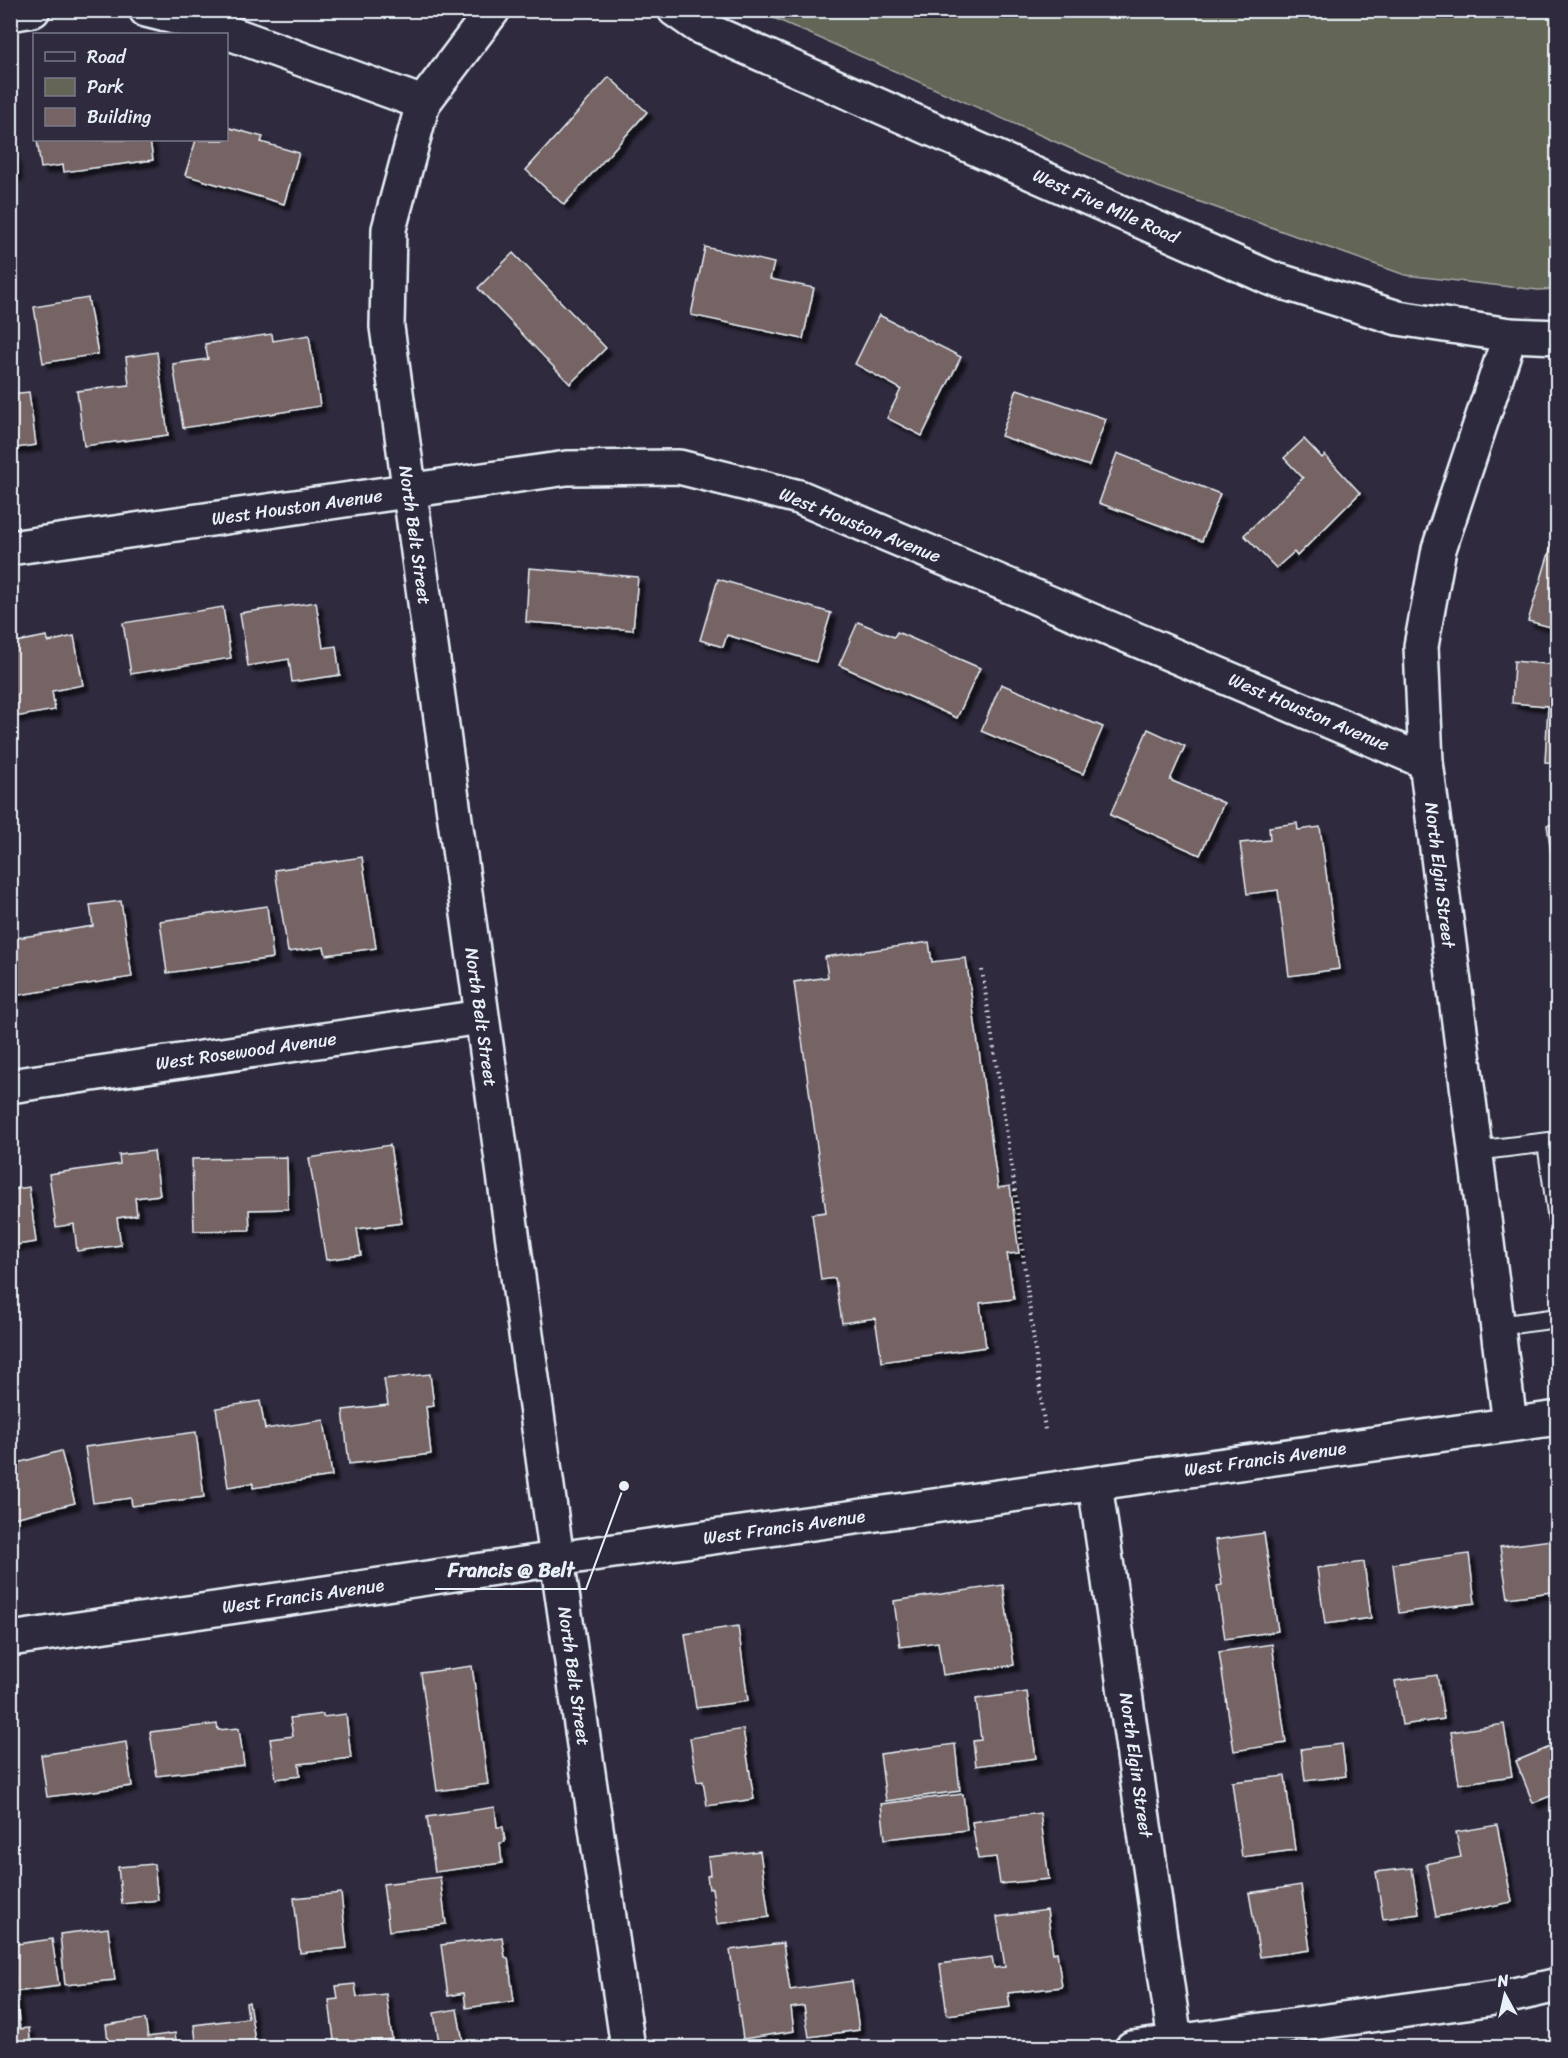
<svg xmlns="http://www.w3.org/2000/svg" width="1568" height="2058" font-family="Sriracha,sans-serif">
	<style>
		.green { fill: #646557; stroke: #a6aba8; stroke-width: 1.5 }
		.building { fill: #766363; stroke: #e8f1f8; stroke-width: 1.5; filter: url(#shadow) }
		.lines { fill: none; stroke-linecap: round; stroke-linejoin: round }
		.lane-casing { stroke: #e8f1f8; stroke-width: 22 }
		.street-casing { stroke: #e8f1f8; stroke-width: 38 }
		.secondary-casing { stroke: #e8f1f8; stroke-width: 38 }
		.primary-casing { stroke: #e8f1f8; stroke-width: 38 }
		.path { stroke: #e8f1f8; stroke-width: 4; stroke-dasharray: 1.5 4.5; stroke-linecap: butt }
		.lane { stroke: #2f2a3d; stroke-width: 18 }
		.street { stroke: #2f2a3d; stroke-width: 33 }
		.secondary { stroke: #2f2a3d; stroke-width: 33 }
		.primary { stroke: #2f2a3d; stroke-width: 33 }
		.labels { text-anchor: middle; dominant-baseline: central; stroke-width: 4.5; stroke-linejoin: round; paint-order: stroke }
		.street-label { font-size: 18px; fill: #e8f1f8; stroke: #2f2a3d }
		.leader { fill: none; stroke: #e8f1f8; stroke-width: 2 }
		.callout-dot { fill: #e8f1f8; stroke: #2f2a3d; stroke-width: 2 }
		.callout-label { font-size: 20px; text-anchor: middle; font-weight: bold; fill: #e8f1f8; stroke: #2f2a3d; stroke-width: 4.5; stroke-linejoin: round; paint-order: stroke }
	</style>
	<defs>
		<filter id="shadow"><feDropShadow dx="5.5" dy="5.5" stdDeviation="1.5" flood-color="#0009"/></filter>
	</defs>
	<rect width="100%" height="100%" fill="#2f2a3d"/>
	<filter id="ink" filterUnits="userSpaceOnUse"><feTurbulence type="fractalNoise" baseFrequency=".0167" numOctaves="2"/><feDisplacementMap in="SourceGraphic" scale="12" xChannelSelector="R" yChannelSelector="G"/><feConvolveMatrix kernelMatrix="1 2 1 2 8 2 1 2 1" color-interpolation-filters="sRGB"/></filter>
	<g filter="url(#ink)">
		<!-- green -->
		<polygon class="green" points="758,11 1557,11 1557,289 1538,290 1405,275 1158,187"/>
		<!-- building -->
		<g class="building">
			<polygon points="609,77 647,112 564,205 526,170"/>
			<polygon points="226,127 263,137 261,142 299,153 284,204 185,175 196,140 226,140"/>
			<polygon points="10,132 17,175 10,176"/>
			<polygon points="37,140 150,140 153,160 64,172 63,165 41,168"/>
			<polygon points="705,247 774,263 770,279 814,288 803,339 691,315"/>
			<polygon points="513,253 606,348 570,384 478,288"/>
			<polygon points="88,298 98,354 43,363 34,307"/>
			<polygon points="879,315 961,357 922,436 887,418 901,389 855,364"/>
			<polygon points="272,334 273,341 309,335 320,406 183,428 173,364 208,359 205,344"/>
			<polygon points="157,352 168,435 84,446 77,391 129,385 126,357"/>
			<polygon points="1017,389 1106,419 1089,466 1001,436"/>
			<polygon points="29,392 36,445 10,449 10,394"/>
			<polygon points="1304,439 1322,458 1325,455 1360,493 1297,556 1294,552 1276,568 1244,535 1303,478 1284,458"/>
			<polygon points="1117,453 1220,494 1202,541 1099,503"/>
			<polygon points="1558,524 1558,629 1528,621"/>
			<polygon points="529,568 638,577 633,630 526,622"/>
			<polygon points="718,579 831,613 816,662 727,635 723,647 700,640"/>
			<polygon points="316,602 323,648 336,646 340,675 292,682 289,659 248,666 240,613"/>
			<polygon points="223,607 231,658 131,674 123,623"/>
			<polygon points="858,622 894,637 897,632 980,668 957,718 839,665"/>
			<polygon points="47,636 48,642 74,636 83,685 52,691 55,710 15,717 12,699 10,700 10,643"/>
			<polygon points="1514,661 1556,665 1558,763 1545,762 1548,706 1512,703"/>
			<polygon points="1001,684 1103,727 1083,774 981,731"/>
			<polygon points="1148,729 1185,746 1170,780 1224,803 1200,855 1110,815"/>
			<polygon points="1297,823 1298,830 1320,827 1339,969 1289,976 1278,890 1247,894 1240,843 1270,840 1269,827"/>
			<polygon points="1558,824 1558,903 1547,825"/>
			<polygon points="362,857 376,948 326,955 324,947 288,952 275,870"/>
			<polygon points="121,901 132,977 13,996 10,980 10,939 93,926 90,905"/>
			<polygon points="267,906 273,958 167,973 160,921"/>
			<polygon points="929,942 932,962 966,958 998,1188 1010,1186 1019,1253 1007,1254 1014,1299 980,1303 986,1347 882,1362 875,1318 842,1323 835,1278 821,1280 812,1214 826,1212 794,982 828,977 825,957"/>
			<polygon points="390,1145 402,1223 357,1229 361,1255 326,1260 309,1158"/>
			<polygon points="154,1151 160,1195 135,1198 137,1215 117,1218 121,1245 77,1251 74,1224 56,1227 49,1174 120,1164 119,1155"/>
			<polygon points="287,1157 288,1209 249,1210 250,1230 194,1231 192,1159"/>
			<polygon points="29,1187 36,1242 10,1246 10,1190"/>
			<polygon points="430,1374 434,1406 426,1407 431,1454 349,1464 343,1410 388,1405 384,1379"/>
			<polygon points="260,1401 265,1429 324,1420 332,1476 253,1488 253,1483 228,1487 216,1408"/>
			<polygon points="196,1432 204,1497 132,1506 131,1498 93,1503 85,1447"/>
			<polygon points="61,1451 75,1503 10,1519 10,1465"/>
			<polygon points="1264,1533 1278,1631 1225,1639 1217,1586 1222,1585 1215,1540"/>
			<polygon points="1558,1539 1558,1591 1508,1598 1500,1547"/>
			<polygon points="1469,1554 1475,1603 1399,1613 1393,1564"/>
			<polygon points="1364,1562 1371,1618 1325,1624 1317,1568"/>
			<polygon points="1003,1585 1014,1665 943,1675 938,1642 900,1647 894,1601"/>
			<polygon points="738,1626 748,1701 696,1708 685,1634"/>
			<polygon points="1272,1644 1286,1743 1234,1751 1219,1652"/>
			<polygon points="472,1666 488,1784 437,1791 421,1673"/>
			<polygon points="1437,1675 1444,1719 1402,1725 1395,1681"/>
			<polygon points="1027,1692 1036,1758 976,1766 973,1741 981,1740 976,1699"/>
			<polygon points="323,1714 323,1717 346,1714 351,1758 299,1764 300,1776 276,1779 270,1739 293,1736 290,1718"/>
			<polygon points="217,1724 218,1730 239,1728 244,1765 157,1776 150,1732"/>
			<polygon points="1504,1724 1512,1776 1459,1784 1451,1732"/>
			<polygon points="743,1729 754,1799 707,1806 703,1781 697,1782 690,1738"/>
			<polygon points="126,1742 132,1786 47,1797 41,1755"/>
			<polygon points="955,1744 960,1791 886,1801 880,1754"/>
			<polygon points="1342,1744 1346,1776 1305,1781 1301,1749"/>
			<polygon points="1550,1747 1558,1767 1558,1793 1533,1803 1516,1761"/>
			<polygon points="1285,1776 1295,1850 1242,1857 1232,1782"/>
			<polygon points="963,1794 967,1830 885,1839 881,1804"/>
			<polygon points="495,1807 497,1827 503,1827 505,1842 500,1843 502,1863 435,1872 427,1817"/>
			<polygon points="1040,1813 1049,1879 1000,1884 996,1857 978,1859 972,1822"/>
			<polygon points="1497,1825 1512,1902 1436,1917 1426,1864 1461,1857 1456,1832"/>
			<polygon points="760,1851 769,1917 717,1924 712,1888 709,1889 707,1876 710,1875 708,1857"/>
			<polygon points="154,1864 158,1900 122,1904 118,1867"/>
			<polygon points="1412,1868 1419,1914 1383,1919 1376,1872"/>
			<polygon points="440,1877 446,1924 389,1931 383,1884"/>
			<polygon points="1301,1885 1310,1950 1260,1957 1249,1893"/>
			<polygon points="341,1893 347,1948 300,1953 294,1898"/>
			<polygon points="1047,1910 1053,1953 1057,1952 1062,1987 1008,1993 1010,2007 947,2015 940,1964 992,1957 994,1968 1005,1967 997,1917"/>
			<polygon points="108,1928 115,1980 65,1985 60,1934"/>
			<polygon points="502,1937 505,1957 508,1958 514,2001 466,2008 464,1993 448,1996 441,1945"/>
			<polygon points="52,1939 59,1986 15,1992 20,2029 29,2028 31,2048 10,2048 10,1982 15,1982 10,1945"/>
			<polygon points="783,1943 790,1990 852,1981 859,2030 809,2037 804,2006 791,2008 794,2031 743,2039 730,1950"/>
			<polygon points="355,1984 357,1997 386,1994 392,2039 373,2041 374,2048 335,2048 329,2000 338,1999 336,1986"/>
			<polygon points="249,2002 256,2048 197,2048 194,2025 248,2018 246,2003"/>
			<polygon points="457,2009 464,2047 440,2048 434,2013"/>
			<polygon points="145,2019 148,2037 175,2033 177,2048 109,2048 106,2025"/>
		</g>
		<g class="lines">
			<defs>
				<g id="lane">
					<polyline points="1547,1143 1558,1220"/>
					<polyline points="1475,1151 1558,1141"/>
					<polyline points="1498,1326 1558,1318"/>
				</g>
				<g id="street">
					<polyline points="146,10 210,26 423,103"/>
					<polyline points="10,14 33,10"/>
					<polyline points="10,548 567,468 679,467 799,497 1426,762"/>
					<polyline points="10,1086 481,1017"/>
					<polyline points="1510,1424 1426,762 1421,646 1439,549 1510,335"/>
					<polyline points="1095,1484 1176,2048"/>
					<polyline points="1132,2048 1509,1996 1558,1985"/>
				</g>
				<g id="secondary">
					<polyline points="493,10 423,103 389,229 387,327 557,1559 628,2048"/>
					<polyline points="675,10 698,26 1270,278 1398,318 1510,335 1558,337"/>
				</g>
				<polyline id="primary" points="10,1639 557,1559 1558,1418"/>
			</defs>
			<!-- lane casing -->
			<use href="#lane" class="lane-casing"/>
			<!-- street casing -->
			<use href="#street" class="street-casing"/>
			<!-- secondary casing -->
			<use href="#secondary" class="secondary-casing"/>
			<!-- primary casing -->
			<use href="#primary" class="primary-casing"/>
			<!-- path -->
			<polyline class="path" points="982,970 1013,1175 1045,1430"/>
			<!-- lane -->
			<use href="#lane" class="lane"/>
			<!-- street -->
			<use href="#street" class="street"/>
			<!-- secondary -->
			<use href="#secondary" class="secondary"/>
			<!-- primary -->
			<use href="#primary" class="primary"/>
		</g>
	</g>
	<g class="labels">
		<!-- street labels -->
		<g class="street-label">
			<text transform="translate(1106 206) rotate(24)">West Five Mile Road</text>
			<text transform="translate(297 507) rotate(-8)">West Houston Avenue</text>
			<text transform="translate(860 525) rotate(22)">West Houston Avenue</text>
			<text transform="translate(415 535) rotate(82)">North Belt Street</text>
			<text transform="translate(1309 712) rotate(23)">West Houston Avenue</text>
			<text transform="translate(1440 875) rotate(83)">North Elgin Street</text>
			<text transform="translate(481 1017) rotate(82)">North Belt Street</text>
			<text transform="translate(246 1051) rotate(-8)">West Rosewood Avenue</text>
			<text transform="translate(1265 1459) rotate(-8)">West Francis Avenue</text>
			<text transform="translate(784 1527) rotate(-8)">West Francis Avenue</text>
			<text transform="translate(303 1596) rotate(-8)">West Francis Avenue</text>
			<text transform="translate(574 1676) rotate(82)">North Belt Street</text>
			<text transform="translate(1136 1765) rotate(82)">North Elgin Street</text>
		</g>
	</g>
	<!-- callouts -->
	<path class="leader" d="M624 1486L586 1589H435"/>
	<circle class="callout-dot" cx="624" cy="1486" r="6"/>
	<g class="callout-label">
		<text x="511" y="1577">Francis @ Belt</text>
	</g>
	<!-- margin -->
	<rect width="1568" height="2058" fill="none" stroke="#2f2a3d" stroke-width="36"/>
	<rect x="18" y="18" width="1532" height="2022" fill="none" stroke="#e8f1f8" stroke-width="2" filter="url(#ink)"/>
	<!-- legend -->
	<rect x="33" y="33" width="195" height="108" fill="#2f2a3d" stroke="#797a88" stroke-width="1.5"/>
	<rect x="45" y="52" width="30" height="9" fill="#2f2a3d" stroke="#797a88" stroke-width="1.5"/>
	<text x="87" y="63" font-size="18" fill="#e8f1f8">Road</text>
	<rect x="45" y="78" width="30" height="18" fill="#646557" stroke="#797a88" stroke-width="1.5"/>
	<text x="87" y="93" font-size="18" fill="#e8f1f8">Park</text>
	<rect x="45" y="108" width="30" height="18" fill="#766363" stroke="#797a88" stroke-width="1.5"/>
	<text x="87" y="123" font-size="18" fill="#e8f1f8">Building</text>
	<!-- north arrow -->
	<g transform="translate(1505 1995) rotate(352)" stroke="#2f2a3d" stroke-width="4.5" paint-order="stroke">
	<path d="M0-4.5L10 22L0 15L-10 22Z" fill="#e8f1f8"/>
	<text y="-9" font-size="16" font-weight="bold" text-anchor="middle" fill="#e8f1f8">N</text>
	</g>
</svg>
